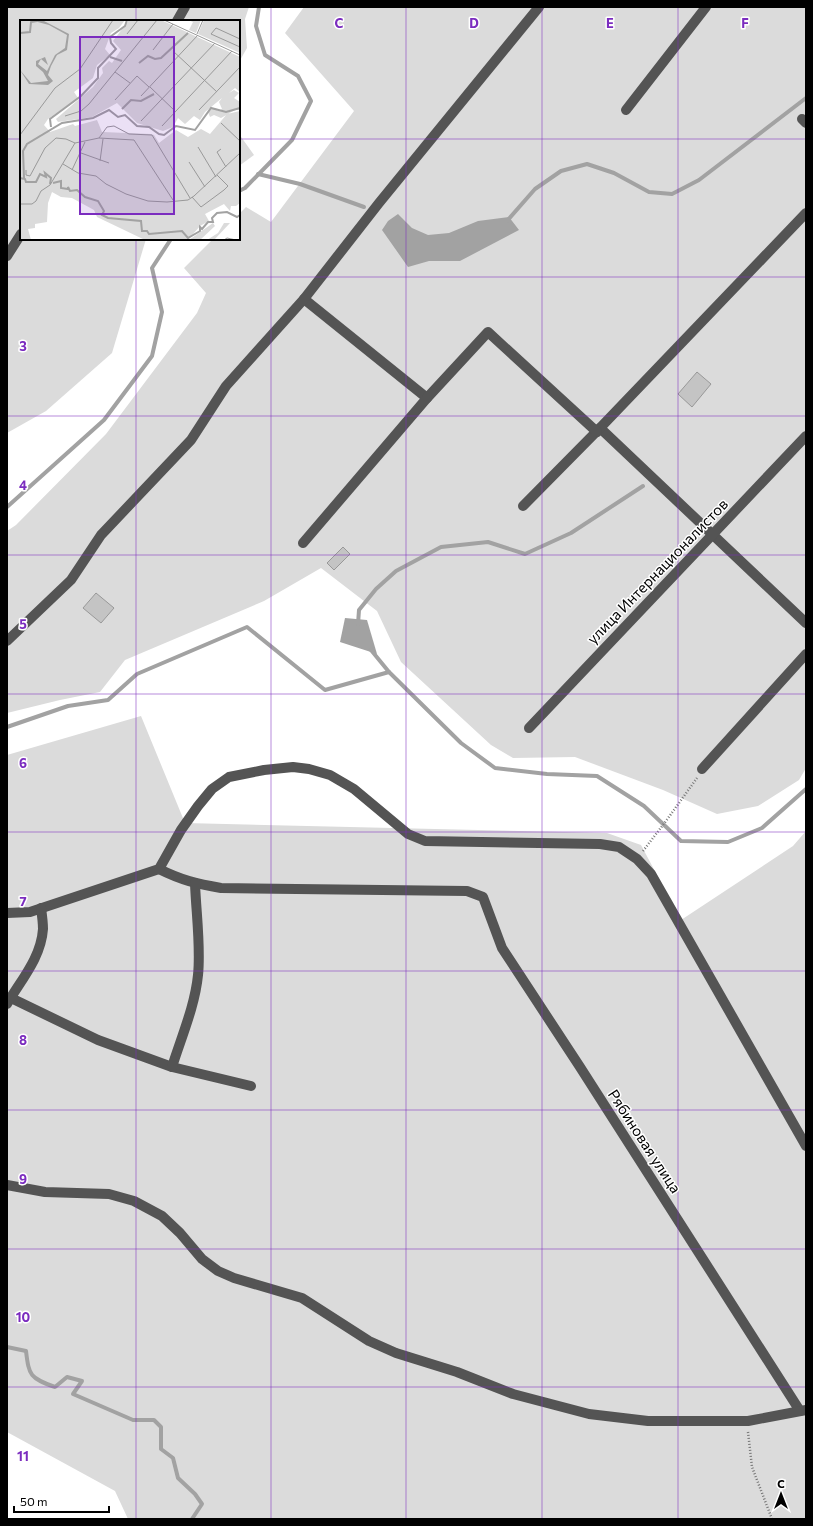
<svg xmlns="http://www.w3.org/2000/svg" width="813" height="1526" font-family="Commissioner,sans-serif">
	<style>
		.green { fill: #dbdbdb }
		.water { fill: #a2a2a2 }
		.lines { fill: none; stroke-linecap: round; stroke-linejoin: round }
		.stream { stroke: #a2a2a2; stroke-width: 4 }
		.building { fill: #c4c4c4; stroke: #989898 }
		.path { stroke: #767676; stroke-width: 2.5; stroke-dasharray: 1 2; stroke-linecap: butt }
		.minor { stroke: #545454; stroke-width: 10 }
		.grid { fill: none; stroke: #7b2cbf; stroke-width: 1; stroke-opacity: 0.55 }
		.labels { text-anchor: middle; dominant-baseline: central; stroke-width: 3; stroke-linejoin: round; paint-order: stroke }
		.street-label { font-size: 15px; fill: #000; stroke: #fff }
		.inset-river { fill: none; stroke: #a2a2a2; stroke-width: 2 }
		.inset-road { fill: none; stroke: #999; stroke-width: 1 }
		.view { fill: #7b2cbf; fill-opacity: 0.15; stroke: #7b2cbf; stroke-width: 2 }
		.inset-edge { fill: none; stroke: #000; stroke-width: 2 }
		.grid-label { font-size: 13px; text-anchor: middle; font-weight: bold; fill: #7b2cbf; stroke: #fff; stroke-width: 3; stroke-linejoin: round; paint-order: stroke }
	</style>
	<rect width="100%" height="100%" fill="#fff"/>
	<!-- green -->
	<g class="green">
		<polygon points="7,7 249,7 245,19 247,48 239,62 239,21 21,21 21,239 146,239 112,353 46,411 7,433"/>
		<polygon points="304,7 806,7 806,768 799,780 758,806 717,814 663,790 575,757 513,758 491,745 401,662 377,611 321,568 264,601 125,660 100,692 60,700 7,713 7,531 16,525 106,434 197,313 206,293 184,268 213,239 239,239 239,214 246,207 271,222 354,111 285,33"/>
		<polygon points="239,134 254,155 239,166"/>
		<polygon points="141,716 185,823 607,833 641,845 681,920 793,846 806,831 806,1519 128,1519 115,1491 7,1432 7,755"/>
	</g>
	<!-- water -->
	<g class="water">
		<polygon points="398,214 412,228 428,235 449,233 478,221 509,217 519,230 460,261 429,261 408,267 382,230 388,221"/>
		<polygon points="345,618 367,620 377,654 340,642"/>
	</g>
	<g class="lines">
		<!-- stream -->
		<g class="stream">
			<polyline points="258,174 300,184 364,207"/>
			<polyline points="239,191 245,188 292,140 311,101 298,76 265,55 256,26 259,7"/>
			<polyline points="507,221 535,189 561,171 587,164 614,173 649,192 672,194 699,180 806,98"/>
			<polyline points="7,507 104,420 152,356 162,312 152,268 171,239"/>
			<polyline points="358,624 359,610 376,589 396,571 441,547 488,542 525,554 571,533 643,486"/>
			<polyline points="371,650 389,672"/>
			<polyline points="7,727 68,706 108,700 137,674 247,627 325,690 389,672 461,743 495,768 547,774 597,776 644,806 681,841 728,842 762,828 806,789"/>
			<path d="M7 1347 26 1351C29 1376 30 1378 55 1387L67 1377 82 1381 73 1394 133 1420H154L161 1427V1449L173 1458 178 1478 195 1494 202 1504 192 1519"/>
		</g>
	</g>
	<!-- building -->
	<g class="building">
		<polygon points="697,372 711,384 692,407 678,394"/>
		<polygon points="343,547 350,554 334,570 327,563"/>
		<polygon points="96,593 114,608 101,623 83,608"/>
	</g>
	<g class="lines">
		<!-- path -->
		<g class="path">
			<polyline points="643,851 666,821 697,778"/>
			<polyline points="748,1432 752,1467 772,1519"/>
		</g>
		<!-- minor -->
		<g class="minor">
			<polyline points="177,21 185,7"/>
			<polyline points="626,110 706,7"/>
			<polyline points="802,119 806,123"/>
			<polyline points="7,256 21,234"/>
			<polyline points="304,299 427,398"/>
			<polyline points="600,428 806,623"/>
			<polyline points="523,506 600,428 806,213"/>
			<polyline points="303,543 427,398 488,332 597,432"/>
			<polyline points="7,641 71,580 101,535 191,440 226,386 304,299 379,203 539,7"/>
			<polyline points="529,728 806,436"/>
			<polyline points="702,769 806,654"/>
			<path d="M159 869C181 880 197 884 221 888L467 891 483 897 502 948 580 1067 800 1411"/>
			<polyline points="7,913 30,912 159,869 181,830 198,806 212,789 229,777 264,770 293,767 309,769 330,775 354,789 408,834 425,841 600,844 619,847 637,859 651,874 806,1146"/>
			<polyline points="11,998 98,1040 172,1067 251,1086"/>
			<path d="M7 1004C21 980 41 958 43 929 43 922 42 915 41 908"/>
			<path d="M172 1067C181 1038 195 1006 198 975 201 947 196 912 195 883"/>
			<polyline points="7,1185 45,1192 109,1194 134,1201 162,1216 180,1233 202,1259 218,1271 234,1278 302,1298 369,1341 396,1353 457,1372 513,1394 589,1414 648,1421 748,1421 806,1410"/>
		</g>
	</g>
	<!-- grid -->
	<path class="grid" d="M136 7V21M271 7V1519M406 7V1519M542 7V1519M678 7V1519M7 139H21M239 139H806M136 239V1519M7 277H806M7 416H806M7 555H806M7 694H806M7 832H806M7 971H806M7 1110H806M7 1249H806M7 1387H806"/>
	<g class="labels">
		<!-- street labels -->
		<g class="street-label">
			<text transform="translate(657 571) rotate(-46)">улица Интернационалистов</text>
			<text transform="translate(645 1141) rotate(57)">Рябиновая улица</text>
		</g>
	</g>
	<!-- overview -->
	<g transform="translate(20 20)">
		<rect width="220" height="220" fill="#fff"/>
		<path d="M0 0H105L99 8 91 13 85 29 90 35 77 45 73 58 54 72 58 78 28 99 24 105 30 112 53 104 55 106 77 100 82 112 131 114 134 115 139 123 156 110 168 117 181 109 190 114 207 94 220 91V183L216 186H211L210 191 204 184 185 194 189 201 180 206 168 220H125L77 197 74 190 52 178 41 177 32 172 28 183 27 202 15 204V208L8 209 11 220H0ZM109 0H141L220 37V72L215 68 209 73 214 70 219 73 214 78 220 82V90H215L201 98 194 95 190 97 188 92 192 88 199 91 202 89 199 82 202 78 185 92 180 100 174 96 165 104 158 98 153 107 143 111 117 103 97 83 72 97 38 102 36 99 73 67 83 53 82 48 89 41 92 43 101 30 93 21ZM168 0H181L176 13 169 10 173 2ZM184 0H220V33L178 14ZM193 203 195 206 180 220H169ZM204 203H210L194 220H187L198 213Z" fill="#dbdbdb"/>
		<path d="M14 1H24L49 14 47 30 37 35 31 46 28 55 33 61 28 65 9 64 0 50 11 63 28 61 23 52 16 46V41L25 37 28 45 21 39 18 44 27 51 35 35 45 28 47 15 29 5Z" fill="#a2a2a2"/>
		<path class="inset-river" d="M0 13 10 12 11 2 17 1M90 37 102 41M119 43 128 36 135 39 141 38 168 13M102 89 111 80 121 81 134 74M31 107 30 99 61 76 78 58V48L96 29 91 23 90 17 105 6 107 0M0 158 5 159 6 162H16L20 154 26 157 25 153 31 158 30 164M4 158 3 131 7 124 42 103 73 98 89 90 98 97 105 95 117 106 129 107 139 114 144 115 156 106 175 110 191 88 206 92 220 88M33 163 41 161V168L48 169V167L50 171 57 170 65 177 78 181 84 191 82 195 88 198 121 201 122 211H127L129 214 162 211 168 218 180 211V207L182 209 188 202H193L192 198 197 193 207 192 217 197 220 195"/>
		<path class="inset-road" d="M144 0 220 35M107 14 118 0M177 14 183 0M220 19 196 8 191 14 220 27M133 30 153 4M153 31 197 72M95 52 110 63M130 67 155 91M121 76 178 15M95 80 117 56 129 67M179 90 220 47M45 96 61 91 69 84 137 0M121 101 195 23M201 103 220 121M142 106 212 31M0 115 35 68 60 49 93 0M79 118 87 107 94 106 109 114 132 115 170 178M178 127 196 157M201 129 197 132 206 147M61 133 89 143M80 141 83 119M169 142 185 167M43 144 58 153 76 156 86 164 106 174 128 181 147 182 168 180 174 176 220 133M6 150V155L10 156 25 128 36 118 46 119 55 123 79 118 114 120 153 180M52 150 65 122M172 177 181 187 204 170 208 166 197 155M0 184H12L16 181 21 171 30 165 55 123M204 220 207 218 216 220"/>
		<path class="view" d="M60 17H154V194H60Z"/>
		<rect width="220" height="220" class="inset-edge"/>
	</g>
	<g class="grid-label">
		<text x="339" y="28">C</text>
		<text x="474" y="28">D</text>
		<text x="610" y="28">E</text>
		<text x="745" y="28">F</text>
		<text x="23" y="351">3</text>
		<text x="23" y="490">4</text>
		<text x="23" y="629">5</text>
		<text x="23" y="768">6</text>
		<text x="23" y="906">7</text>
		<text x="23" y="1045">8</text>
		<text x="23" y="1184">9</text>
		<text x="23" y="1322">10</text>
		<text x="23" y="1461">11</text>
	</g>
	<!-- border -->
	<rect width="813" height="1526" fill="none" stroke="#000000" stroke-width="16"/>
	<!-- north arrow -->
	<g transform="translate(781 1494)" stroke="#ffffff" stroke-width="3" paint-order="stroke">
	<path d="M0-3L7 15L0 10L-7 15Z" fill="#000000"/>
	<text y="-6" font-size="11" font-weight="bold" text-anchor="middle" fill="#000000">С</text>
	</g>
	<!-- scale -->
	<path d="M14 1506v6h95v-6" fill="none" stroke="#000000" stroke-width="2"/>
	<text x="20" y="1506" font-size="12" fill="#000000" stroke="#ffffff" stroke-width="3" paint-order="stroke">50 m</text>
</svg>
